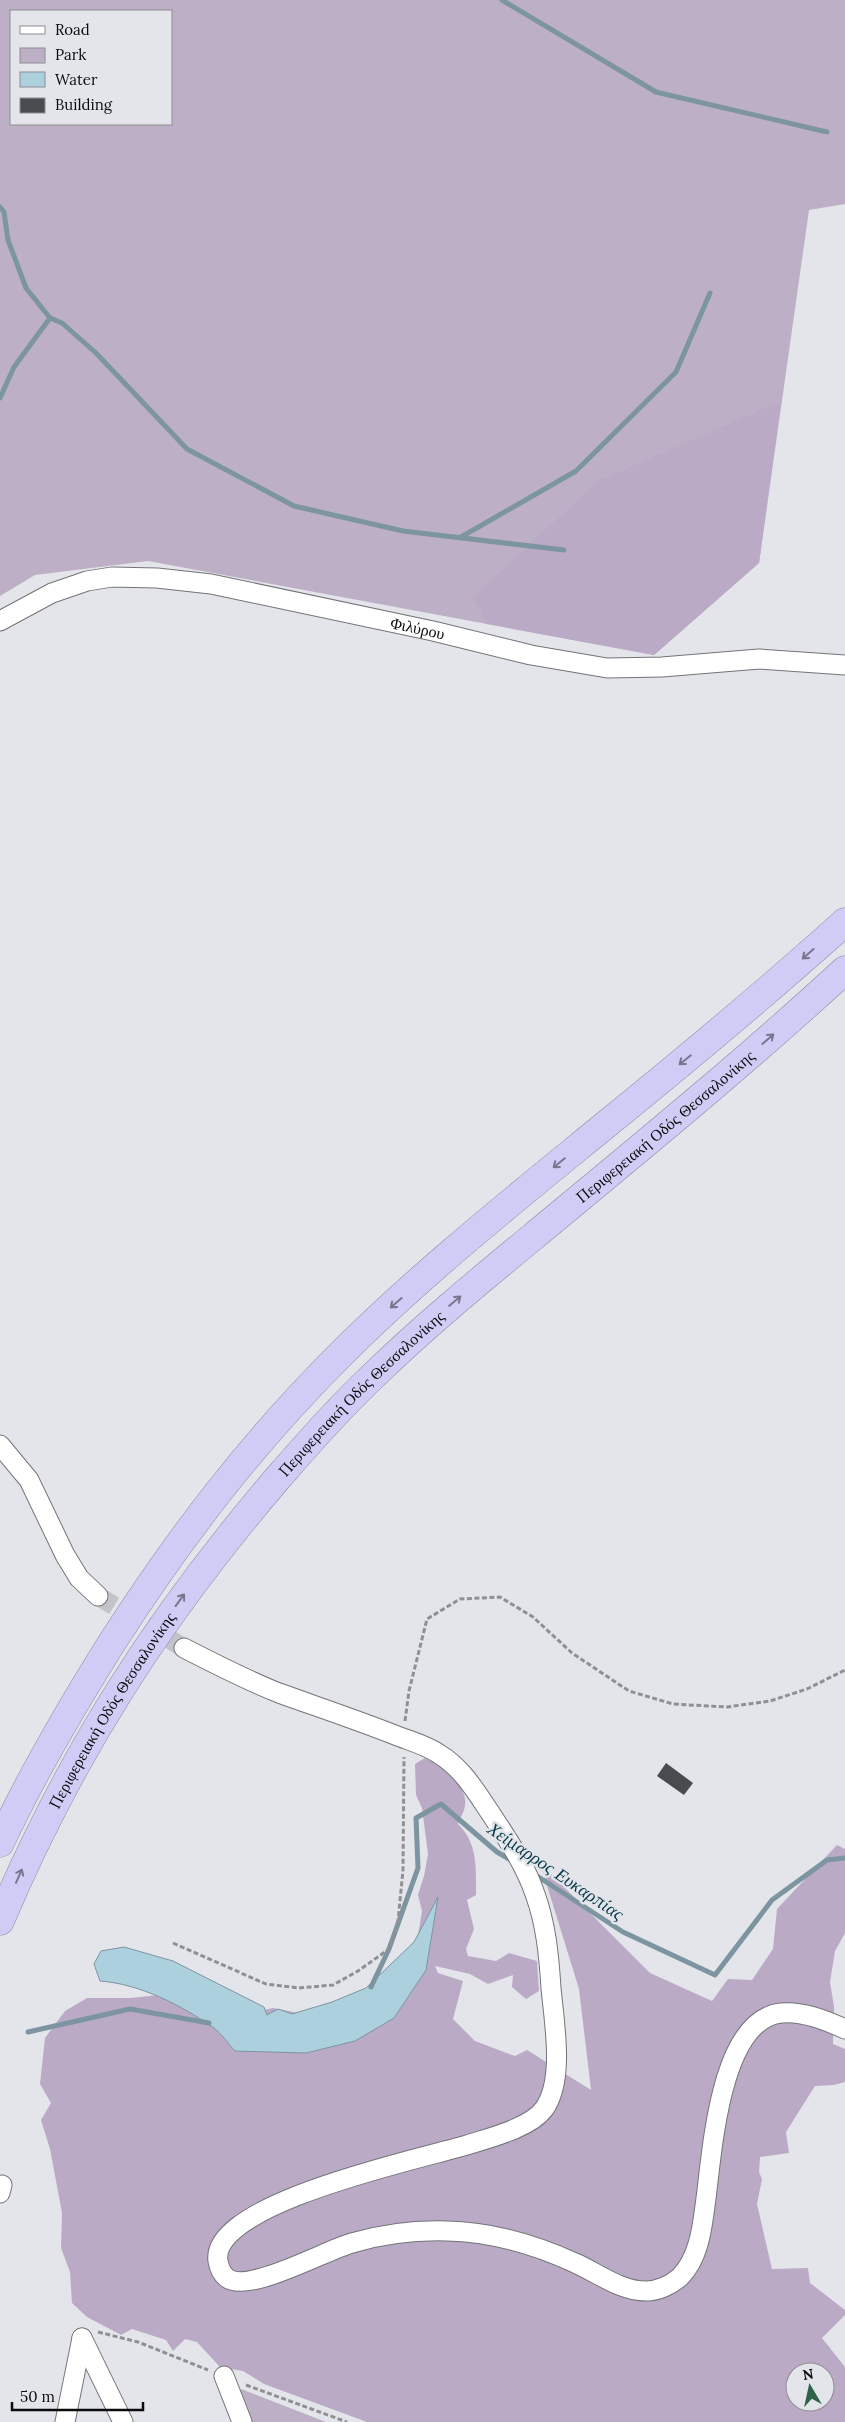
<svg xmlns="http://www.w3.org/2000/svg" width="845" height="2422" font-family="Lora,serif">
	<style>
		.green { fill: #bdb0c6; fill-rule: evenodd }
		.forest { fill: #bbaac6; fill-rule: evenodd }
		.water { fill: #add0df; stroke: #7c95a0 }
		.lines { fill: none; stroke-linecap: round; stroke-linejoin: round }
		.stream { stroke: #7c95a0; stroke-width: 5 }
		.building { fill: #494c4f }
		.minor-tunnel { stroke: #c3c4c9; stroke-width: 19; stroke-dasharray: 19 9; stroke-linecap: butt }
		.minor-casing { stroke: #727478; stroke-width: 21 }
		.motorway-casing { stroke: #8c88a4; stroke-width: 29 }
		.path { stroke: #8f9094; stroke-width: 3; stroke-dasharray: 5 2.5; stroke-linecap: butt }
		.minor { stroke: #fff; stroke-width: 19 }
		.motorway { stroke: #d1ccf5; stroke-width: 28 }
		.oneway { stroke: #78758d }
		.labels { text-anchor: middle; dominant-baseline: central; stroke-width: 5; stroke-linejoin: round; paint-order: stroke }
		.street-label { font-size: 16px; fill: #0b0b0d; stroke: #e3e5ea }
		.water-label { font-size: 18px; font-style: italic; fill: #05394a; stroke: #e3e5ea }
	</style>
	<rect width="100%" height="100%" fill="#e3e5ea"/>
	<!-- green -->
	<g class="green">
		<path d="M0 0H845V204L809 210 759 563 654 655 148 561 35 575 0 596ZM11 11H171V124H11Z"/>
		<polygon points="241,2389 326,2422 249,2422 236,2397"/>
	</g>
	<!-- forest -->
	<g class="forest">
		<polygon points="781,401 759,563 654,655 487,624 473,597 598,481"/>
		<path d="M425 1758C440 1765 468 1785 465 1805 465 1810 460 1818 458 1824 478 1843 476 1869 476 1895L467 1900 474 1929 466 1949 468 1956 496 1961 509 1953 537 1961 539 1991 526 1999 512 1987 513 1975 488 1984 470 1974 435 1966 438 1973 463 1981 453 2019 475 2041 515 2056 527 2050 591 2090 579 1989 540 1863 650 1973 712 2001 728 1979 752 1980 773 1949 777 1909 837 1845 845 1849V1933L835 1951 830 1982 834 2007 833 2044 845 2049V2082L834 2085 815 2086 786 2132 789 2153 760 2157 759 2172 762 2179 757 2204 772 2269 808 2268 810 2283 845 2310V2315L822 2338 845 2367V2422H367L264 2384 243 2371 220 2367 197 2342 185 2339 173 2351 166 2340 132 2329 121 2335 87 2317 72 2303 70 2272 61 2248 62 2213 50 2149 41 2120 51 2103 40 2084 45 2038 65 2011 87 1998H131L212 1989 259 2011 273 2008 304 2014 353 2016 407 1957 418 1935 422 1911 418 1895 424 1876 428 1854 422 1808 416 1795 415 1764ZM795 2372H825V2402H795Z"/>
	</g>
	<!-- water -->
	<path class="water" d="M438 1897 426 1970 394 2018 355 2041 306 2053 235 2051C228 2044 222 2034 214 2028 181 2005 140 1984 100 1981L94 1964 101 1951 124 1947 173 1961 264 2007 267 2015 278 2009 292 2014 332 2002 366 1988 414 1942Z"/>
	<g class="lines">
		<!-- stream -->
		<g class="stream">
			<polyline points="502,0 656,92 827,132"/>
			<polyline points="0,207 4,212 8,240 26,288 50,318 62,323 96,353 187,449 294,506 403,531 564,550"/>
			<polyline points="0,398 14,367 50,318"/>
			<polyline points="461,537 576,471 676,372 710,293"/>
			<polyline points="534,1874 623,1932 715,1975 772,1900 827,1860 845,1858"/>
			<polyline points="371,1987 389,1949 418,1868 416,1818 441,1804 497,1852 514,1862"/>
			<polyline points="28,2032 130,2009 209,2023"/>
		</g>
	</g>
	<!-- building -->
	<polygon class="building" points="666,1763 693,1783 684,1795 657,1776"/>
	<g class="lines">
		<!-- minor-tunnel -->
		<polyline class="minor-tunnel" points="98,1596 184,1648"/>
		<defs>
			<g id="minor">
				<path id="s1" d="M0 621 52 593 87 581 112 577 157 578 211 584 433 631 531 655 607 668 662 667 759 659 845 665"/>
				<polyline points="0,1445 29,1480 65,1555 79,1578 98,1596"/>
				<path d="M184 1648C215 1664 246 1680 279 1693 318 1707 357 1720 395 1735 410 1741 426 1745 439 1754 461 1767 475 1790 489 1811 506 1837 525 1864 535 1894 546 1924 549 1956 551 1988 554 2022 565 2080 544 2109 530 2128 489 2138 467 2145 424 2158 209 2203 218 2261 219 2267 222 2274 227 2278 248 2294 326 2250 352 2243 383 2234 415 2230 447 2231 492 2232 534 2244 575 2263 598 2273 620 2291 646 2291 658 2291 671 2285 680 2277 698 2259 702 2230 705 2206 712 2158 718 2020 781 2013 803 2011 825 2020 845 2029"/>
				<polyline points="0,2193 2,2185"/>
				<polyline points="82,2338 123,2422"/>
				<polyline points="224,2376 242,2422"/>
				<polyline points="65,2422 82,2338"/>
			</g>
			<g id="motorway">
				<path d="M0 1843C32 1774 71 1708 111 1644 179 1538 250 1445 339 1356 420 1275 510 1203 598 1131 682 1063 765 994 845 922"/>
				<path id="s2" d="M0 1921C71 1753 159 1617 277 1479 308 1443 339 1408 374 1375 436 1315 504 1261 570 1206 663 1129 756 1052 845 970"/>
			</g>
		</defs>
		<!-- minor casing -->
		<use href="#minor" class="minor-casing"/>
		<!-- motorway casing -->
		<use href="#motorway" class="motorway-casing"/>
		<!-- path -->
		<g class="path">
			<polyline points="405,1721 409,1691 427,1619 460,1599 500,1597 533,1617 572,1653 629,1691 673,1704 727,1707 770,1701 807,1689 845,1670"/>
			<polyline points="173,1943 266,1984 299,1988 333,1985 358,1971 389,1949 398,1921 403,1870 404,1757"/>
			<polyline points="98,2332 138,2342 208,2370"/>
			<polyline points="246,2385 347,2422"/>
		</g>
		<!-- minor -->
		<use href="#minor" class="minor"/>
		<!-- motorway -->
		<use href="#motorway" class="motorway"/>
	</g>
	<!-- one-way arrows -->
	<defs><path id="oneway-shaft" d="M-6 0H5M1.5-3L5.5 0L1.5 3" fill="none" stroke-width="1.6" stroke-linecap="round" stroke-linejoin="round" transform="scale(1.25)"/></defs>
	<g class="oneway">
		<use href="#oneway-shaft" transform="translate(808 954) rotate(139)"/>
		<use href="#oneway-shaft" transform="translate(768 1039) rotate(-41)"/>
		<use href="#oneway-shaft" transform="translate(685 1060) rotate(141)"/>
		<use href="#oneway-shaft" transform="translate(559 1163) rotate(141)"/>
		<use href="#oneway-shaft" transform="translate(455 1301) rotate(-40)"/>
		<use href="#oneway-shaft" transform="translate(396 1303) rotate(139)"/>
		<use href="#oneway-shaft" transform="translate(180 1600) rotate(-54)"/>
		<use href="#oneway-shaft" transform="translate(19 1876) rotate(-66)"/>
	</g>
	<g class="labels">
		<!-- street labels -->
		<g class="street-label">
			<text stroke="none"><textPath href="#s1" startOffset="432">Φιλύρου</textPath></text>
			<text stroke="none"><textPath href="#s2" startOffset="1049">Περιφερειακή Οδός Θεσσαλονίκης</textPath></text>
			<text stroke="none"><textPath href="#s2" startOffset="644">Περιφερειακή Οδός Θεσσαλονίκης</textPath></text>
			<text stroke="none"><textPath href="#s2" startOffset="239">Περιφερειακή Οδός Θεσσαλονίκης</textPath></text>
		</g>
		<!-- water labels -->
		<g class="water-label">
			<text transform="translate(556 1871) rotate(34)">Χείμαρρος Ευκαρπίας</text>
		</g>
	</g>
	<!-- legend -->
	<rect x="10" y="10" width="162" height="115" fill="#e3e5ea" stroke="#8d8e92"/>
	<rect x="20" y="26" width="25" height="8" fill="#ffffff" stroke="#8d8e92"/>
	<text x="55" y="35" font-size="15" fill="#0b0b0d">Road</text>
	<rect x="20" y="48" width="25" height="15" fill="#bdb0c6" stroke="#8d8e92"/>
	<text x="55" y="60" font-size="15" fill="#0b0b0d">Park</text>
	<rect x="20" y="72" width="25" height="15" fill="#add0df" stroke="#8d8e92"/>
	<text x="55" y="85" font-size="15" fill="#0b0b0d">Water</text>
	<rect x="20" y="98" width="25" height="15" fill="#494c4f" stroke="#8d8e92"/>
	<text x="55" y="110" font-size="15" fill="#0b0b0d">Building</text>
	<!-- north arrow -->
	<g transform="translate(810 2387) rotate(351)"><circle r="24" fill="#e3e5ea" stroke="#8d8e92"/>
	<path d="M0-4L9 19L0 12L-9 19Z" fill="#2e6349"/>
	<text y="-8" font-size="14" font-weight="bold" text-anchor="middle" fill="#0b0b0d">N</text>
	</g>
	<!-- scale -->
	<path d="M12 2402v8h131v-8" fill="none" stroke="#0b0b0d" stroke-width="2.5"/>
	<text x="20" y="2402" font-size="15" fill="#0b0b0d" stroke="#e3e5ea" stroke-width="4" paint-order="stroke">50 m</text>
</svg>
